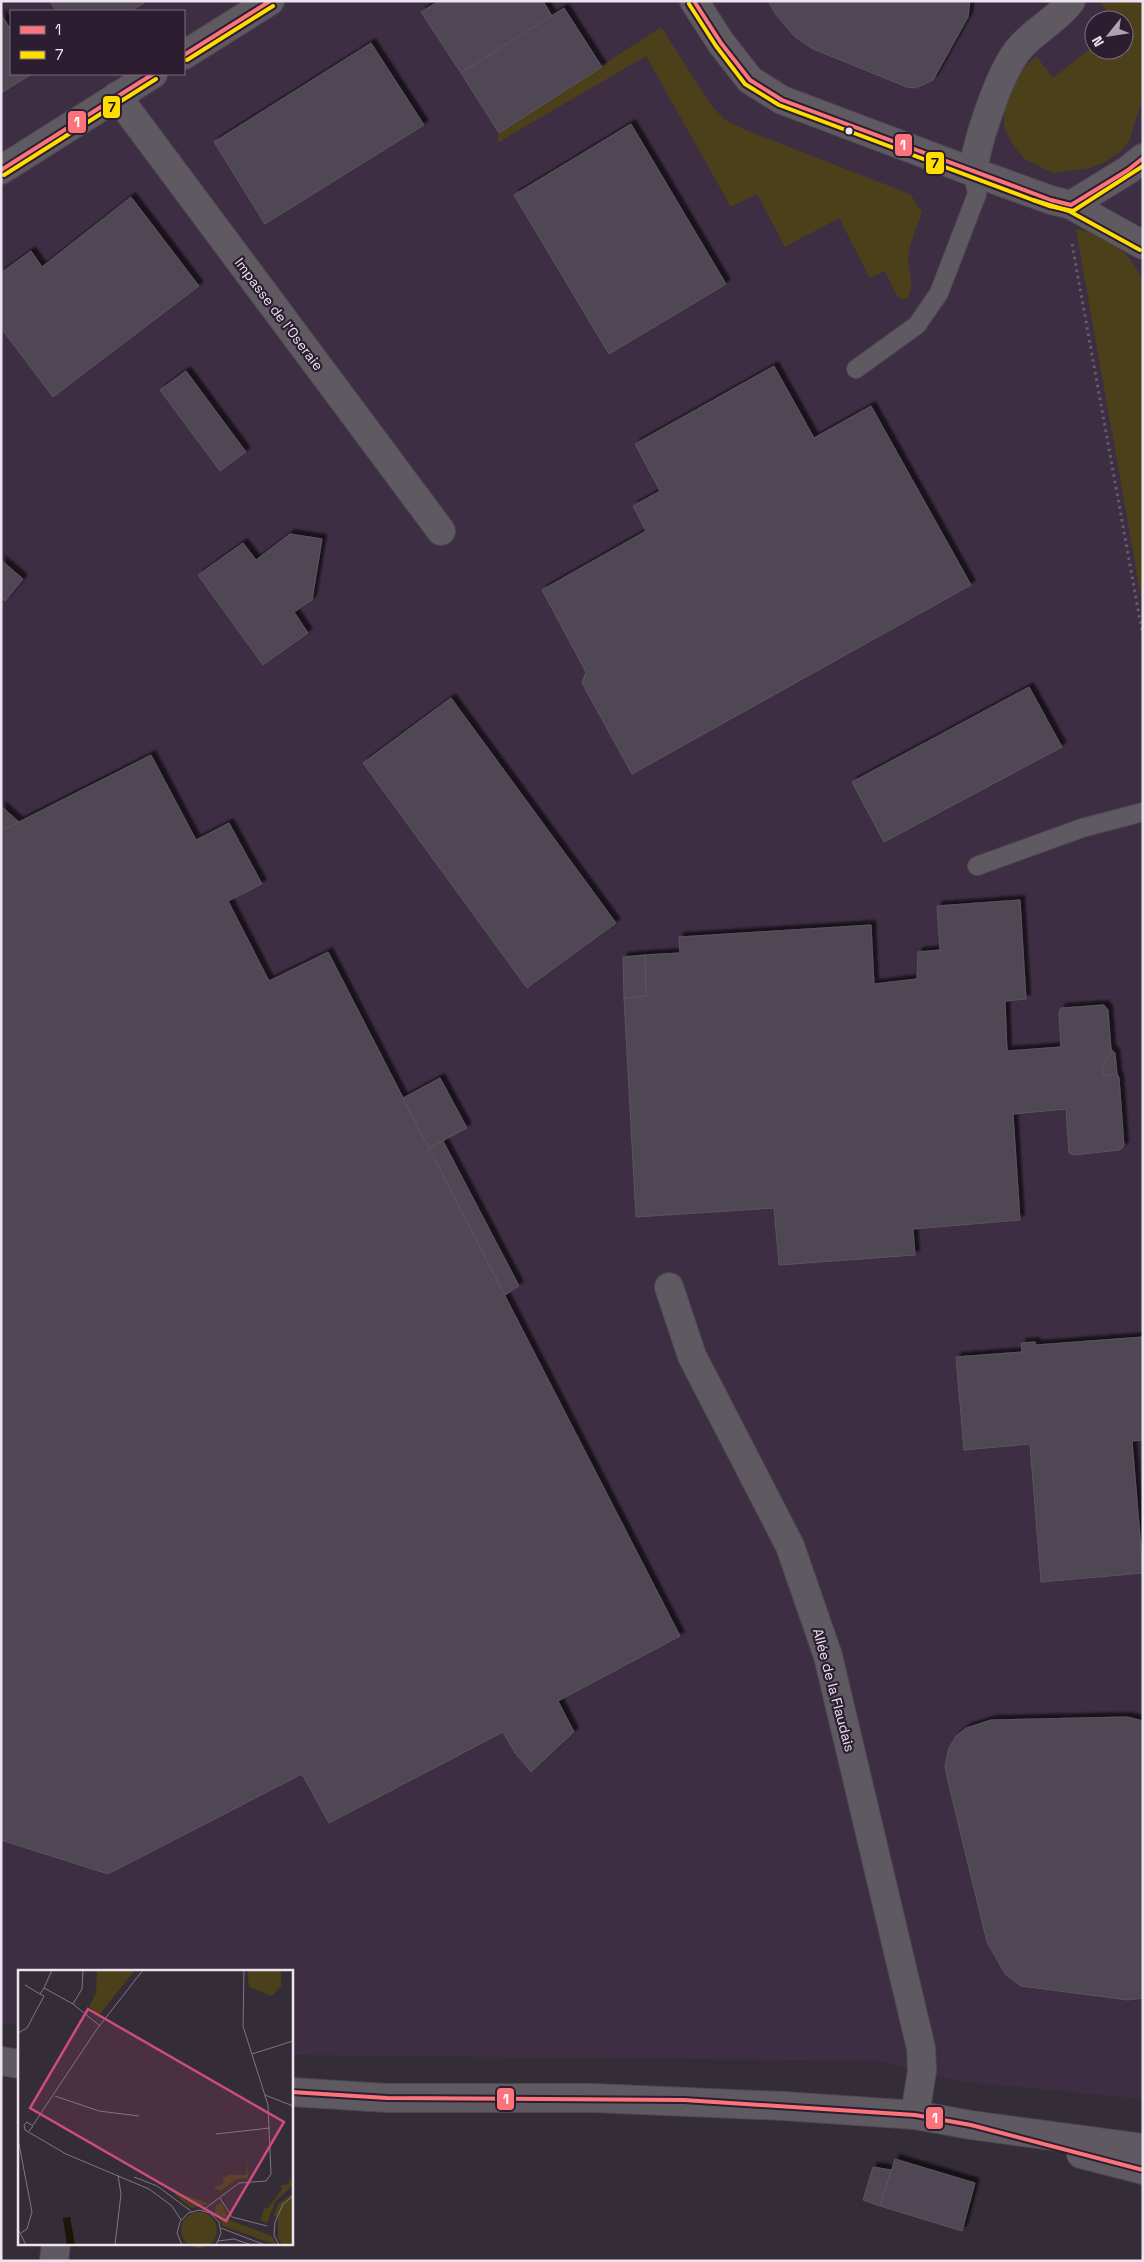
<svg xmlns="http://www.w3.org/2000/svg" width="1144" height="2262" font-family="'Space Grotesk',sans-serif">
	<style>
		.built { fill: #3e2e44; fill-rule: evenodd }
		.green { fill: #4c401a }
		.building { fill: #504653; stroke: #5b555d; filter: url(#shadow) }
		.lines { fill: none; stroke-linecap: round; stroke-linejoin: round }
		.service-casing { stroke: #4e474f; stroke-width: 20 }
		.minor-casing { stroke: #4e474f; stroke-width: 30 }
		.tertiary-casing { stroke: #4e474f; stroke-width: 30 }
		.path { stroke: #645e65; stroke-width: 3; stroke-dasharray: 2.5 4; stroke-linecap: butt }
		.service { stroke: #5f5a61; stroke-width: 18 }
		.minor { stroke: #5f5a61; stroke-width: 28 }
		.tertiary { stroke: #5f5a61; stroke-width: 28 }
		.bus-1-casing { stroke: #2c1e30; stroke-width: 8 }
		.bus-2-casing { stroke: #2c1e30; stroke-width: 8 }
		.bus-1 { stroke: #fc747b; stroke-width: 4 }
		.bus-2 { stroke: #fd0; stroke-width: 4 }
		.bus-dot { fill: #eee4f0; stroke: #2c1e30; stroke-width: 2 }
		.labels { text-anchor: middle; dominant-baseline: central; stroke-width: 4.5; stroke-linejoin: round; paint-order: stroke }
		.street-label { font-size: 14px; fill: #eee4f0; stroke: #2c1e30 }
		.inset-road { fill: none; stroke: #7e7680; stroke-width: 1 }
		.view { fill: #cd4b80; fill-opacity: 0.15; stroke: #cd4b80; stroke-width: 2.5 }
		.inset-edge { fill: none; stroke: #eee4f0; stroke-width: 2.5 }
		.line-badge { stroke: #2c1e30; stroke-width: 2 }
		.badge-label { font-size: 14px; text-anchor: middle; font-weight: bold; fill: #fff }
		.pale-badge-label { font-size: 14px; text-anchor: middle; font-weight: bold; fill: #111 }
	</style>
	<defs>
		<filter id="shadow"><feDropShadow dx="4.5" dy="-4.5" stdDeviation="1" flood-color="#0009"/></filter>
	</defs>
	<rect width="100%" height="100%" fill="#342c36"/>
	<!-- built -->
	<path class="built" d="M1 1H1143V2099L956 2081 878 2061 291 2055V1971H19V2026L1 2023ZM11 11H184V74H11ZM1094 20H1124V50H1094Z"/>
	<!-- green -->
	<g class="green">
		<polygon points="1099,1 1143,1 1143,97 1129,141 1120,152 1107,161 1091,168 1054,173 1026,160 1015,148 1005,130 1003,111 1007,90 1019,73 1036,56 1053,78 1094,46 1094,50 1124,50 1124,20 1113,20"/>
		<path d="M661 27 711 105 724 119 745 130 910 194 922 212C918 225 908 247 908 259 908 274 916 285 907 298L901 299 896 294 885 271 870 278 839 218 785 247 757 194 731 207 646 56 497 143 499 133Z"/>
		<path d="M1076 229C1112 237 1125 248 1143 280V608Z"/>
	</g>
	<!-- building -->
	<g class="building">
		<polygon points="50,1 147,1 131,11 56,11"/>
		<polygon points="439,1 543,1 552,16 461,73 421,12"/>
		<polygon points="768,1 970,1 968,17 933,80 916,88 907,87 813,49 795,37 777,16"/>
		<polygon points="564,8 602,67 499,133 461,73"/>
		<polygon points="1,14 11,30 11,74 32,74 1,93"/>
		<polygon points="371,43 424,125 265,224 214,142"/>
		<polygon points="631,124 726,284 609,354 514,195"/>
		<polygon points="131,197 199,286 53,397 1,328 1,273 31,251 42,267"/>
		<polygon points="774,366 814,438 871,406 971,585 632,774 582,683 586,672 542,590 646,531 633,506 660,491 635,444"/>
		<polygon points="186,371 246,452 220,471 160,390"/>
		<polygon points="290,534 322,539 312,600 294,612 308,633 263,665 198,575 243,543 256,560"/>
		<polygon points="1,560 23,579 5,601 1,597"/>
		<polygon points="1029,687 1062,747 884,842 852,782"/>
		<polygon points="451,698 616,923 527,988 363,763"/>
		<polygon points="151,755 196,840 229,823 262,884 228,901 269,981 328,952 680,1636 558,1701 574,1732 531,1772 515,1753 503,1732 329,1823 302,1774 108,1874 1,1840 1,831"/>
		<polygon points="1,806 19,822 1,831"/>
		<polygon points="1020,900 1026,999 1005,1001 1007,1051 1061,1047 1059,1012 1061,1008 1104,1005 1108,1010 1111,1049 1111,1055 1105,1059 1105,1065 1103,1065 1103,1076 1117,1074 1119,1078 1124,1146 1120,1150 1074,1155 1069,1153 1066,1109 1013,1114 1020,1220 913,1229 915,1255 779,1265 774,1208 636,1217 624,998 646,996 645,955 680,953 679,937 871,925 874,984 917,979 918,952 940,950 937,906"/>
		<polygon points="645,955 646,996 624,998 623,957"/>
		<polygon points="1111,1049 1115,1053 1117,1074 1103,1076 1103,1065 1105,1065 1105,1059 1111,1055"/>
		<polygon points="440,1078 467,1128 429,1148 403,1098"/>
		<polygon points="443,1141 519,1286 505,1295 429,1148"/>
		<polygon points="1143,1337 1143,1440 1132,1441 1143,1573 1041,1582 1030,1444 964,1450 956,1357 1022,1352 1021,1343 1035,1342 1036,1345"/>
		<polygon points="1127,1717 1143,1721 1143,1998 1128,2000 1021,1986 1006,1975 987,1942 948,1781 945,1766 949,1748 956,1736 966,1728 991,1720"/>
		<polygon points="895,2159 975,2183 962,2231 880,2206"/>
		<polygon points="873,2167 891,2170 880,2206 863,2200"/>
	</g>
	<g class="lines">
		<defs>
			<g id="service">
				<polyline points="856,369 917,325 939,293 977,194 973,172"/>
				<polyline points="977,866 1082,828 1143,812"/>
			</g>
			<g id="minor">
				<polyline points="117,96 441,531"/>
				<path d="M973 172C977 141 999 74 1018 50 1033 31 1056 21 1071 1"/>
				<polyline points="669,1287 692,1356 790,1546 828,1656 921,2048 922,2071 915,2115"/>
				<polyline points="54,2261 56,2243"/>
			</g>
			<g id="tertiary">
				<polyline points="694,1 721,43 750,80 782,100 973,172 1051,200 1071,205 1143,245"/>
				<polyline points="184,55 270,1"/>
				<polyline points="1,170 153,74"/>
				<polyline points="1071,205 1128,170 1143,158"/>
				<polyline points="1,2061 19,2064"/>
				<polyline points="291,2092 387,2098 594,2098 784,2106 915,2115 971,2125 1143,2148"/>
				<polyline points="1081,2154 1143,2170"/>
			</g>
		</defs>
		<!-- service casing -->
		<use href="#service" class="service-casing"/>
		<!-- minor casing -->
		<use href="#minor" class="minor-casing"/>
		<!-- tertiary casing -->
		<use href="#tertiary" class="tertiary-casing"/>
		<!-- path -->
		<polyline class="path" points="1072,244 1143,637"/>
		<!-- service -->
		<use href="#service" class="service"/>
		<!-- minor -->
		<use href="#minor" class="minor"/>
		<!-- tertiary -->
		<use href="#tertiary" class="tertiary"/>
		<defs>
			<g id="bus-1">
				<polyline points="694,1 721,43 750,80 782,100 1051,200 1071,205 1128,170 1143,158"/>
				<polyline points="184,55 270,1"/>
				<polyline points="1,170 153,74"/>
				<polyline points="291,2092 387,2098 684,2100 915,2115 971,2125 1143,2170"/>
			</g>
			<g id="bus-2">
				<polyline points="689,4 716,46 745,84 779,105 1049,206 1073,211 1143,166"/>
				<polyline points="187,60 273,6"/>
				<polyline points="4,175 156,79"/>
				<polyline points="1033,200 1069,211 1140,250"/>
			</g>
		</defs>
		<!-- bus-1 casing -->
		<use href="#bus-1" class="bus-1-casing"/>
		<!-- bus-2 casing -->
		<use href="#bus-2" class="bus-2-casing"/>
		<!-- bus-1 -->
		<use href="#bus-1" class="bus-1"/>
		<!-- bus-2 -->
		<use href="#bus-2" class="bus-2"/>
	</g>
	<!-- markers -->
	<circle class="bus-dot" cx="849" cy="131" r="4.5"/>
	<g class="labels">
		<!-- street labels -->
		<g class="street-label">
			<text transform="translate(279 314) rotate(53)">Impasse de l'Oseraie</text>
			<text transform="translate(834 1690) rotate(75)">Allée de la Flaudais</text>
		</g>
	</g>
	<!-- overview -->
	<g transform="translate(18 1970)">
		<rect width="275" height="275" fill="#342c36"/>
		<path d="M79 0H117L81 45 71 37 78 23ZM229 0H263V16L254 26 231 17ZM229 189 230 208 219 209 203 221 195 217 205 214V208L211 205H228ZM271 207 275 215 257 232 249 253 242 250 247 237 249 239 264 219 263 215 271 214ZM152 220 192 234 173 238ZM275 223V275H265L260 269V247L256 246 260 234ZM204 233 211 250 254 266 259 275 205 256 197 242 198 235ZM163 260a18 18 0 1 1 36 0a18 18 0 1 1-36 0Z" fill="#4c401a"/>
		<path d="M52 247 57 275H49L45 248Z" fill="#1b1506"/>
		<path class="inset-road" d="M7 15 22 24 26 18 55 34 82 56M26 18 34 0M55 34 64 19 65 0M0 63 9 58 26 26 22 24M234 84 275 71M247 125 275 136M37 126 81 141 121 146M15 155 79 59 125 0M11 161 15 156 9 152 6 155 7 160 48 184 131 219 154 236 163 250M198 164 252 158M0 169 14 242 9 259 3 263M116 207 139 216 173 241M202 228 214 247 249 256M185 240 221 213 248 211 253 204 250 135 225 56 226 0M203 258 247 275M0 259 8 275M200 271 216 269 234 275M97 275 103 224 100 205M164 275 159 263 162 252 170 243 181 240 192 243 201 252 203 263 198 275M261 275 256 265 257 252 265 234 275 226"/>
		<path class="view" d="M70 39 266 152 208 251 12 138Z"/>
		<rect width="275" height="275" class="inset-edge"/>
	</g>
	<g class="line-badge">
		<rect x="102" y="95" width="19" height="24" rx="5" fill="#fd0"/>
		<rect x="67" y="110" width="20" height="24" rx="5" fill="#fc747b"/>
		<rect x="894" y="133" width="19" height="24" rx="5" fill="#fc747b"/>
		<rect x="925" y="151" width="20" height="24" rx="5" fill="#fd0"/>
		<rect x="496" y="2087" width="19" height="24" rx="5" fill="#fc747b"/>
		<rect x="925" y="2106" width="19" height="24" rx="5" fill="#fc747b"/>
	</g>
	<g class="badge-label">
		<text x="77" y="127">1</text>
		<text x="903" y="150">1</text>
		<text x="506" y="2104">1</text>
		<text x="935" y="2123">1</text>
	</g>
	<g class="pale-badge-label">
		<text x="112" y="112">7</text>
		<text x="935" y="168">7</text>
	</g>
	<!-- border -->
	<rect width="1144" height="2262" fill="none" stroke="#eee4f0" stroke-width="5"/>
	<!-- legend -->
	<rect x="10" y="10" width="175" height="65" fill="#2c1e30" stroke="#7a6d7d"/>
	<rect x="20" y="26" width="25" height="8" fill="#fc747b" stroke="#7a6d7d"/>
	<text x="55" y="35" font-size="15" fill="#eee4f0">1</text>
	<rect x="20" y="51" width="25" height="8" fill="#ffdd00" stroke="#7a6d7d"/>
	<text x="55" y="60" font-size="15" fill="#eee4f0">7</text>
	<!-- north arrow -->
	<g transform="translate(1109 35) rotate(240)"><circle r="24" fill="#2c1e30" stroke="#7a6d7d"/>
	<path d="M0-4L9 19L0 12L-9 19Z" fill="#ada4af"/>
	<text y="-8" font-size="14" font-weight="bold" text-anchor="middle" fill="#eee4f0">N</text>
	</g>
</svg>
